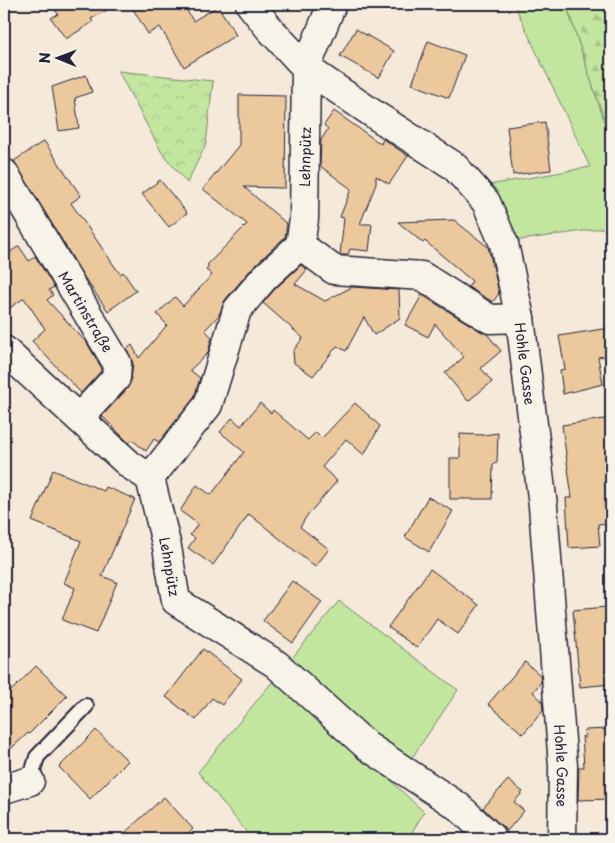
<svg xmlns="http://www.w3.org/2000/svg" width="615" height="843" font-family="'Playpen Sans',sans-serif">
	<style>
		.grass { fill: #c3e69f; stroke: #72846d }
		.forest { fill: url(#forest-firs); stroke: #72846d }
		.park { fill: url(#park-crowns); stroke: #72846d }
		.building { fill: #ecc89d; stroke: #22223b }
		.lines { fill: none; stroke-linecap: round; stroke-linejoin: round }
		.service-casing { stroke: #22223b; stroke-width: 18 }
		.minor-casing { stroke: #22223b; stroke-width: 31 }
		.service { stroke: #f7f3e8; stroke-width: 14 }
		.minor { stroke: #f7f3e8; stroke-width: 28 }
		.labels { text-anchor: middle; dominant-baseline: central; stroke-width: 4; stroke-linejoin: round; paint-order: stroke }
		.street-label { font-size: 14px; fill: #22223b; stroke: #f7f3e8 }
	</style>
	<defs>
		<pattern id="forest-firs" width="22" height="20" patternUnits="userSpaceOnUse" patternTransform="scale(1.25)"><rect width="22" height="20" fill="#c3e69f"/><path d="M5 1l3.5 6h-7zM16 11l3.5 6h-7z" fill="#a7c58a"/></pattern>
		<pattern id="park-crowns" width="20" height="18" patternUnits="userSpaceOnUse" patternTransform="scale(1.25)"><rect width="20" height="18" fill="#c3e69f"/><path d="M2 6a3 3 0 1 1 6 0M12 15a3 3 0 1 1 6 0" fill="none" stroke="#a7c58a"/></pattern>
	</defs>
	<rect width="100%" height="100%" fill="#f5ead9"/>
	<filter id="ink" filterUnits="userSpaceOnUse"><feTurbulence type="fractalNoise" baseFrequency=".02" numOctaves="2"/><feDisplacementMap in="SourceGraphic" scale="10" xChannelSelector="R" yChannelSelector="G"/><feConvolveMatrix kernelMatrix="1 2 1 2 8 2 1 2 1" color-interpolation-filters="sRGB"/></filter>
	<g filter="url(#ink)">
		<!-- grass -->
		<g class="grass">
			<polygon points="514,4 566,4 611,141 611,227 514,241 502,204 489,185 590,167"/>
			<polygon points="339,601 458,690 394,784 424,812 408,839 252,839 198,772"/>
		</g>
		<!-- forest -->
		<polygon class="forest" points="566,4 611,4 611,141"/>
		<!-- park -->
		<polygon class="park" points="118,71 213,81 206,144 187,183 162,153"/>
		<!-- building -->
		<g class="building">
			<polygon points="51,4 117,4 91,19 93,22 66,39 51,18 58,14"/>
			<polygon points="130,4 183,4 193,21 218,6 236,35 184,67 160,27 148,34"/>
			<polygon points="356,29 394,51 379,78 340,56"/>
			<polygon points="428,41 465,55 449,98 412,84"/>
			<polygon points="86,75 92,92 75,98 79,128 59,131 52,87"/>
			<polygon points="239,95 286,96 285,188 244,187 287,224 285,237 252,268 225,300 219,315 205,330 212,337 208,353 190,370 200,378 194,398 159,442 154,439 146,451 132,440 129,443 102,416 127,389 131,380 133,363 127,349 132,345 139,358 167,325 157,314 175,297 183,306 212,275 206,270 209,267 207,265 247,224 203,189 239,145"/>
			<polygon points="334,111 381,144 383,139 408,156 389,184 376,176 376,184 360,224 372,224 369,251 350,249 348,255 340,255 344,218 340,217 351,189 320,166 321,140 328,129 324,125"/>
			<polygon points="545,122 551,170 513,175 507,127"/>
			<polygon points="44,141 81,196 71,203 120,274 123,272 136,291 108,311 86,280 14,161"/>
			<polygon points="160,180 187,213 169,227 142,194"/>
			<polygon points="454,220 488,247 492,263 491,265 493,266 499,293 493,302 468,287 472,281 425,241 423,243 398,222"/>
			<polygon points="19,246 29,261 35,256 54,287 49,290 53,295 47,300 87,343 101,367 101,371 81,393 32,341 45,329 24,298 4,312 4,256"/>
			<polygon points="301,265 307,270 295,284 325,301 352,287 399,290 400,318 374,335 364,317 346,351 337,346 313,376 294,363 293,351 303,338 263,303 275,289"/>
			<polygon points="422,295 482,332 487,334 501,351 481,368 492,382 468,401 445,373 464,357 435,324 428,337 405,325"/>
			<polygon points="609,328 611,355 598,357 603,384 563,394 560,370 565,369 559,336"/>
			<polygon points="260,403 271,413 273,410 308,440 316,432 322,438 355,403 380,426 364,455 346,439 322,467 337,481 306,517 300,527 329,549 315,567 249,514 213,565 188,548 195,538 190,535 198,524 180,511 197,485 211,495 244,452 220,432 232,418 241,426"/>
			<polygon points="611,418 611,523 598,524 600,546 569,548 566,498 572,498 562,425"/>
			<polygon points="498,433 497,463 493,464 492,499 450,499 450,458 460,458 460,434 483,435"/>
			<polygon points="53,470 104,491 106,487 135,499 102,576 117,582 96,633 62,620 75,588 64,583 81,541 32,521"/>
			<polygon points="428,497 453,511 429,552 405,537"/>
			<polygon points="430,569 479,605 458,634 437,619 417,648 388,627"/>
			<polygon points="292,581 322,602 293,643 263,621"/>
			<polygon points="607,607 611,656 611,684 580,687 573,610"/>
			<polygon points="203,649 242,679 222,705 212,698 196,720 166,697"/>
			<polygon points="525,662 540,675 541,682 533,692 542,701 543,711 523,734 488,704"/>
			<polygon points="36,666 67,696 29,734 28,733 4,755 4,698"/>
			<polygon points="611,729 611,799 578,800 579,767 584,767 582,736 585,738 584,730"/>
			<polygon points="96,730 128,761 90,799 59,767"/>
			<polygon points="508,780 523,792 514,802 524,811 507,831 483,808"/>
			<polygon points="164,797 193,829 182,839 118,839"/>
		</g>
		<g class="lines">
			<defs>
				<polyline id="service" points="30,781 37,757 86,706"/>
				<g id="minor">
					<path id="s1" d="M250 4 269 28 306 68 378 117 454 166 486 202 504 244 520 318 543 506 563 766 562 839"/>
					<polyline points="332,4 306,68 304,219 300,245 334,270 422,276 490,319 520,318"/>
					<path id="s2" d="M4 173 117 363 116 378 79 418"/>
					<path id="s3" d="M300 245 264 278 237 310 208 405 150 478 167 547 176 601 276 664 367 746 459 807 493 839"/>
					<polyline points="4,350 130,465 150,478"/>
					<polyline points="4,789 30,781"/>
				</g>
			</defs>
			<!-- service casing -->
			<use href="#service" class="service-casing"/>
			<!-- minor casing -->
			<use href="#minor" class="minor-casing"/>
			<!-- service -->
			<use href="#service" class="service"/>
			<!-- minor -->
			<use href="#minor" class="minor"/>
		</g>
	</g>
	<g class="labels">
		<!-- street labels -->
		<g class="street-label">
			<text transform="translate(305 157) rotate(-89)">Lehnpütz</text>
			<text stroke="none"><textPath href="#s2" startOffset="161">Martinstraße</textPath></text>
			<text stroke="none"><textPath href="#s1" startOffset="478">Hohle Gasse</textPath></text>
			<text stroke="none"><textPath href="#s3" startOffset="374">Lehnpütz</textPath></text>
			<text stroke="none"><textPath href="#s1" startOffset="882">Hohle Gasse</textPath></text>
		</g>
	</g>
	<!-- margin -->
	<rect width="615" height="843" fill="none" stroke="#f7f3e8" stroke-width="20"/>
	<rect x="10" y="10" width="595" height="823" fill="none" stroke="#22223b" stroke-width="2" filter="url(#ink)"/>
	<!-- north arrow -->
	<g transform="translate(58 58) rotate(271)" stroke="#f7f3e8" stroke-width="4" paint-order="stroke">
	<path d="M0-4L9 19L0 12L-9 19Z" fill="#22223b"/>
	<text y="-8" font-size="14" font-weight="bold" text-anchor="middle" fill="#22223b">N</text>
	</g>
</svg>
